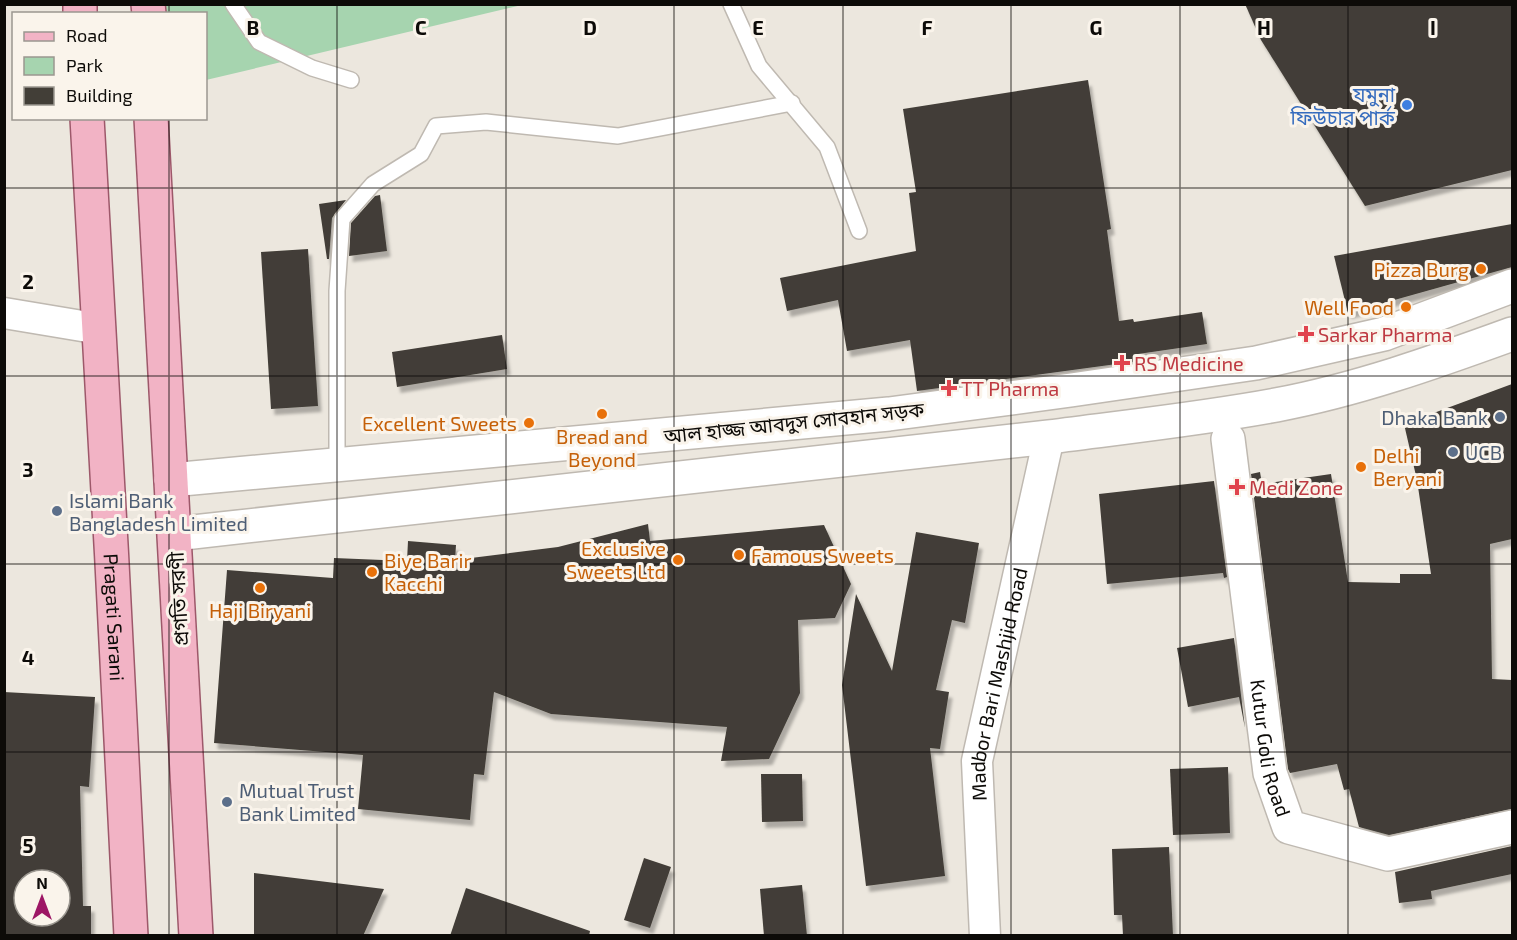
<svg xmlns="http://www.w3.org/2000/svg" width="1517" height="940" font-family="'Exo 2','Noto Sans Bengali',sans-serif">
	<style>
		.green { fill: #a6d4af }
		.building { fill: #423e37; fill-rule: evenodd; filter: url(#shadow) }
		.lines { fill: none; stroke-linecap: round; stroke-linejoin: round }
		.service-casing { stroke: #bfb9b1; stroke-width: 18 }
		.minor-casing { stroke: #bfb9b1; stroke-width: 33 }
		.tertiary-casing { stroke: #bfb9b1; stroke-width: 36 }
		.primary-casing { stroke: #9d586a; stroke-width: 36 }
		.service { stroke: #fff; stroke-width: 15 }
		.minor { stroke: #fff; stroke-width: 30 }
		.tertiary { stroke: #fff; stroke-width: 33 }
		.primary { stroke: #f2b3c5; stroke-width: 33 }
		.grid { fill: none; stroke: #0d0b08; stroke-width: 1.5; stroke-opacity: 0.55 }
		.shop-dot { fill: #3f7fe0; stroke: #faf4eb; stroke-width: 2 }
		.food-dot { fill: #e8710a; stroke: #faf4eb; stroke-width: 2 }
		.health-dot { fill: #e0444e; stroke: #faf4eb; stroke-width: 2 }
		.service-dot { fill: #5c6f8a; stroke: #faf4eb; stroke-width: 2 }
		.labels { text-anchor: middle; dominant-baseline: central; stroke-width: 6; stroke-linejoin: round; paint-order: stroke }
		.shop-label { font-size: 20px; fill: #366cbe; stroke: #faf4eb; text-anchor: end }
		.food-label { font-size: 20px; fill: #c56008; stroke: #faf4eb; text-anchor: end }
		.health-label { font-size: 20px; fill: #be3a42; stroke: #faf4eb; text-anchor: start }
		.service-label { font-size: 20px; fill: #4e5e75; stroke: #faf4eb; text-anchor: start }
		.street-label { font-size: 20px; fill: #0d0b08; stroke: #faf4eb }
		.grid-label { font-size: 20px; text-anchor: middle; font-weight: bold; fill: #0d0b08; stroke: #faf4eb; stroke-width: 6; stroke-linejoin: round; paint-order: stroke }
	</style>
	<defs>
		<filter id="shadow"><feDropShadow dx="3.5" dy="6" stdDeviation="1.5" flood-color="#0004"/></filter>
	</defs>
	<rect width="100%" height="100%" fill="#ece7de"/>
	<!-- green -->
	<polygon class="green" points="144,5 522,5 206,80 206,14 144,13"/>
	<!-- building -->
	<g class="building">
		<polygon points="1245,4 1512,4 1512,170 1365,206 1261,40"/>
		<polygon points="1088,80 1111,229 1107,230 1119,321 1133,319 1134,322 1202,312 1207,344 1138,354 1139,361 917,391 910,340 847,351 838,300 787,311 780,278 916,251 909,193 916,192 903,109"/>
		<polygon points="380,195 387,251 349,256 351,223 375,196"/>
		<polygon points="346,200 332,218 329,259 327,259 319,204"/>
		<polygon points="1512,224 1512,267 1348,313 1334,256"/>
		<polygon points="308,249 318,406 271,409 261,252"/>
		<polygon points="502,335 507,369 397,387 392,352"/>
		<polygon points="1512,384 1512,539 1490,544 1492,679 1512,680 1512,809 1389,835 1359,827 1349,789 1344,790 1337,764 1290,773 1288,769 1251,474 1260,472 1262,484 1331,474 1348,582 1400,583 1400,574 1431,574 1417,480 1404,424"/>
		<polygon points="1214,481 1227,577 1224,578 1223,573 1107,584 1099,494"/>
		<polygon points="648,524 650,541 824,525 851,584 835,618 798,620 800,693 769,759 721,761 727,727 551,714 494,692 484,775 474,774 470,820 358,809 363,755 214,743 227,570 333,578 334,558 407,561 408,541 456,545 455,560 558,547"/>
		<polygon points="916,532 979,543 965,623 952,620 936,690 949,692 940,749 930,748 945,876 866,886 842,685 856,594 892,671"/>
		<polygon points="1234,638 1245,728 1239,697 1188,707 1177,648"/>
		<path d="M4 692 95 697 89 787 80 786 83 906H91V936H4ZM24 880H60V916H24Z"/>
		<polygon points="1228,767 1230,833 1173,835 1170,769"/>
		<polygon points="761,774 802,774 803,821 762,822"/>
		<polygon points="1512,846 1512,874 1431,891 1432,899 1399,903 1395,872"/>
		<polygon points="1169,847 1173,936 1123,936 1122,915 1114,915 1112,849"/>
		<polygon points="644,858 671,867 650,928 624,920"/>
		<polygon points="254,873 384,889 363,936 254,936"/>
		<polygon points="802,885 807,936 764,936 760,889"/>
		<polygon points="466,888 590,931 589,936 450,936"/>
	</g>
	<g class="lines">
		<defs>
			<g id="service">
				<polyline points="233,4 259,42 312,68 351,80"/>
				<polyline points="731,4 759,66 827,147 859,231"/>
				<polyline points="337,465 337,291 342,219 373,184 421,154 436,126 486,122 618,136 792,103"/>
			</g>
			<g id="minor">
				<polyline points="4,313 100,329"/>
				<path id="s1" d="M985 936 977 761 1049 437"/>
			</g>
			<g id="tertiary">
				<path id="s2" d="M1228 439 1270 773 1289 827 1388 854 1512 827"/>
				<polyline points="171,480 889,414 1071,390 1256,363 1384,334 1512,286"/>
				<path d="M175 534 1049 437C1124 427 1201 419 1276 405 1356 390 1435 362 1512 334"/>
			</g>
			<g id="primary">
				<polyline points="80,4 80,14"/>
				<polyline points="148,4 149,14"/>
				<path id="s3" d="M87 118C104 391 117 663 131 936"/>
				<polyline points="151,118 196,936"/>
			</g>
		</defs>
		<!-- service casing -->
		<use href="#service" class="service-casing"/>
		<!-- minor casing -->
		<use href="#minor" class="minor-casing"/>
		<!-- tertiary casing -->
		<use href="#tertiary" class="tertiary-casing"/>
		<!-- primary casing -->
		<use href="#primary" class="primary-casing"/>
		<!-- service -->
		<use href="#service" class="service"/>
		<!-- minor -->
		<use href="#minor" class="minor"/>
		<!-- tertiary -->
		<use href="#tertiary" class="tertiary"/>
		<!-- primary -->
		<use href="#primary" class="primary"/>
	</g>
	<!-- grid -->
	<path class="grid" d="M169 4V14M337 4V936M506 4V936M674 4V936M843 4V936M1011 4V936M1180 4V936M1348 4V936M169 118V936M4 188H1512M4 376H1512M4 564H1512M4 752H1512"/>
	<!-- markers -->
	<circle class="shop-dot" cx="1407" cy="105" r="6"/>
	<g class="food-dot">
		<circle cx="1481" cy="269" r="6"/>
		<circle cx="1406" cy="307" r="6"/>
		<circle cx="602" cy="414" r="6"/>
		<circle cx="529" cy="423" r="6"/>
		<circle cx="1361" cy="467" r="6"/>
		<circle cx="739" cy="555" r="6"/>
		<circle cx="678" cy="560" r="6"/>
		<circle cx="372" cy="572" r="6"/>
		<circle cx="260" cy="588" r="6"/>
	</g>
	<g class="health-dot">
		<path d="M1303 325h6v6h6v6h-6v6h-6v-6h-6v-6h6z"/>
		<path d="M1119 354h6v6h6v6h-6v6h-6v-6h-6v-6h6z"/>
		<path d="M946 379h6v6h6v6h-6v6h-6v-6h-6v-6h6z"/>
		<path d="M1234 478h6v6h6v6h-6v6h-6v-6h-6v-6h6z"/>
	</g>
	<g class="service-dot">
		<circle cx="1500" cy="417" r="6"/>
		<circle cx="1453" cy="452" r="6"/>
		<circle cx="57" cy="511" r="6"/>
		<circle cx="227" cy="802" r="6"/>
	</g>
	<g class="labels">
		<!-- shop labels -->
		<g class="shop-label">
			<text x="1395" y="94">যমুনা<tspan x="1395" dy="23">ফিউচার পার্ক</tspan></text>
		</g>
		<!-- food labels -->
		<g class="food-label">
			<text x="1469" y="269">Pizza Burg</text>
			<text x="1394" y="307">Well Food</text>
			<text x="517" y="423">Excellent Sweets</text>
			<text x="602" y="436" text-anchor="middle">Bread and<tspan x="602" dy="23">Beyond</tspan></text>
			<text x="1373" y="455" text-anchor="start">Delhi<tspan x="1373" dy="23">Beryani</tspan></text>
			<text x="666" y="548">Exclusive<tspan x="666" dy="23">Sweets Ltd</tspan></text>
			<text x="751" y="555" text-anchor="start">Famous Sweets</text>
			<text x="384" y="560" text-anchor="start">Biye Barir<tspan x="384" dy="23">Kacchi</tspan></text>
			<text x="260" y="610" text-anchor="middle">Haji Biryani</text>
		</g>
		<!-- health labels -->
		<g class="health-label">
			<text x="1318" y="334">Sarkar Pharma</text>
			<text x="1134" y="363">RS Medicine</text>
			<text x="961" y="388">TT Pharma</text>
			<text x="1249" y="487">Medi Zone</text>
		</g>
		<!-- service labels -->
		<g class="service-label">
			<text x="1488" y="417" text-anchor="end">Dhaka Bank</text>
			<text x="1465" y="452">UCB</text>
			<text x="69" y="500">Islami Bank<tspan x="69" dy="23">Bangladesh Limited</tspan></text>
			<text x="239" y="790">Mutual Trust<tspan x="239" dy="23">Bank Limited</tspan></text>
		</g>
		<!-- street labels -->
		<g class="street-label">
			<text transform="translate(794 422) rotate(-6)">আল হাজ্জ আবদুস সোবহান সড়ক</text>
			<text transform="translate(178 599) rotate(-93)">প্রগতি সরণী</text>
			<text stroke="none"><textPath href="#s3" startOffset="500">Pragati Sarani</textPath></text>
			<text stroke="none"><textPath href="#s1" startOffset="254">Madbor Bari Mashjid Road</textPath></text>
			<text stroke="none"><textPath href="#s2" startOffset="312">Kutur Goli Road</textPath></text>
		</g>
	</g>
	<g class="grid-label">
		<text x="253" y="35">B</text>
		<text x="421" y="35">C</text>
		<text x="590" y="35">D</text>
		<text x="758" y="35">E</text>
		<text x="927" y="35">F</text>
		<text x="1096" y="35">G</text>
		<text x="1264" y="35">H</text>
		<text x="1433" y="35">I</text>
		<text x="28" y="289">2</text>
		<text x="28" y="477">3</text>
		<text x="28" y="665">4</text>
		<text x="28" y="853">5</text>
	</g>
	<!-- border -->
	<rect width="1517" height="940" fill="none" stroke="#0d0b08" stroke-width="12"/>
	<!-- legend -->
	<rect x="12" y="12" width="195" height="108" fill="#faf4eb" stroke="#9b9790" stroke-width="1.5"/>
	<rect x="24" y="32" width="30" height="9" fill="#f2b3c5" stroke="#9b9790" stroke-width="1.5"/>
	<text x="66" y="42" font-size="18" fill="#0d0b08">Road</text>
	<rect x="24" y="57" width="30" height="18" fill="#a6d4af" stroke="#9b9790" stroke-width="1.5"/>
	<text x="66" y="72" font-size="18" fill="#0d0b08">Park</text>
	<rect x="24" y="87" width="30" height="18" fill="#423e37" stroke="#9b9790" stroke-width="1.5"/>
	<text x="66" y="102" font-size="18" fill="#0d0b08">Building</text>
	<!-- north arrow -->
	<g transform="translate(42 898)"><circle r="28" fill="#faf4eb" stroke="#9b9790" stroke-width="1.5"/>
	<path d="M0-4.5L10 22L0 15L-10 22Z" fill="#9d1665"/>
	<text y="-9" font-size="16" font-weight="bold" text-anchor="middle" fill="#0d0b08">N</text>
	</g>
</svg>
